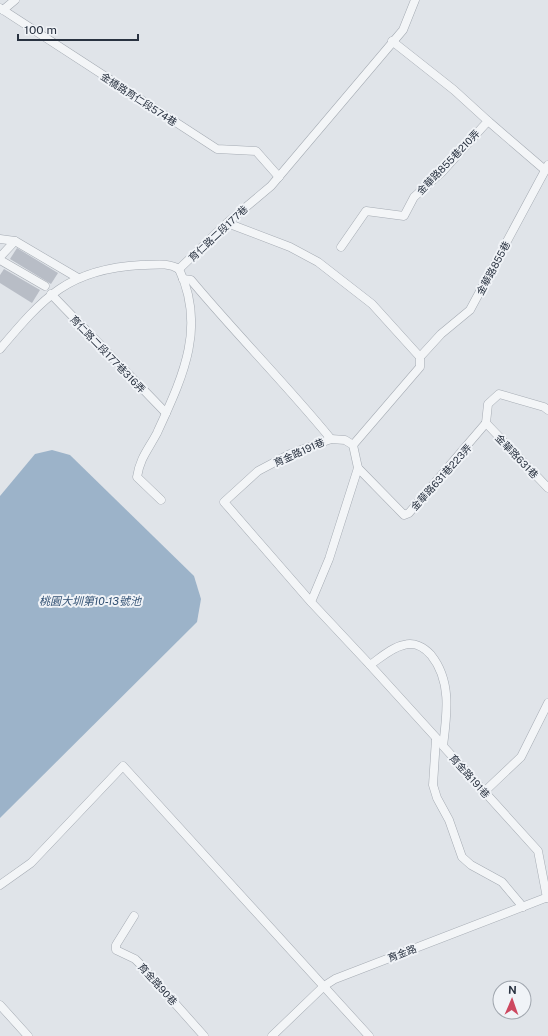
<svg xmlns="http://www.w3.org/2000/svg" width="548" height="1036" font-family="'Public Sans','Noto Sans TC',sans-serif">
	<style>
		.water { fill: #9cb3c9 }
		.building { fill: #b8bdc6 }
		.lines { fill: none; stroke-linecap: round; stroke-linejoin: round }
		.minor-casing { stroke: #a5abb3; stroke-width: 9 }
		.minor { stroke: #f3f5f7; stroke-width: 8 }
		.labels { text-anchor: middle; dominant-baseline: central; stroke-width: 4; stroke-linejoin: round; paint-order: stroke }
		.street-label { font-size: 10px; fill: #293240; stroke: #f0f3f7 }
		.water-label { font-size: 11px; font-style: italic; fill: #335274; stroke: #f0f3f7 }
	</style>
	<rect width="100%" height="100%" fill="#e0e4e9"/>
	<!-- water -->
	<polygon class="water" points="52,450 70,455 194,576 201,599 197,622 0,818 0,496 35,454"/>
	<!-- building -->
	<g class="building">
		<polygon points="17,248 58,273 51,284 10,259"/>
		<polygon points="4,269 40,290 32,303 0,283 0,275"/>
	</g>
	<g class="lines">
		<defs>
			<g id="minor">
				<polyline points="0,8 217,149 256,151 279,177"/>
				<polyline points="3,10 15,0"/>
				<polyline points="488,121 545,170"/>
				<polyline points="227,223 290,247 318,262 372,304 420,357 420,367 353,445"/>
				<polyline points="0,239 15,241 78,278"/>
				<polyline points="341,247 366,211 404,216 414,197 442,172 488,121 454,90 392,41"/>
				<polyline points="0,257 15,241"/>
				<polyline points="0,260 45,286"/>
				<path d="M183 279 191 280C236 334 286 384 331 439"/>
				<polyline points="51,294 166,413"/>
				<path d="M0 349C44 297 68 269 141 265 155 265 167 262 179 269"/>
				<polyline points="420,357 441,334 470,310 548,165"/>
				<polyline points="486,423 548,488"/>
				<polyline points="486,423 488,404 499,394 544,407 548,410"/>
				<polyline points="358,468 404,515 409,513 486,423"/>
				<path d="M161 500 137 477C140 458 148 450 157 433 182 378 207 328 179 269L227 223 271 186 403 30 415 0"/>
				<path d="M311 602 224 502 258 471 290 454 331 439 345 440 353 445 358 468 329 559 311 602 370 665C379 659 392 647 404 645 414 642 424 647 431 655 452 681 447 714 443 746L538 851 547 898"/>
				<polyline points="370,665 440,742"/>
				<polyline points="436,739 433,785 437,798 449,820 462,857 471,865 502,882 523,907"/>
				<polyline points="484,792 521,757 548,703"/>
				<polyline points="0,885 31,863 123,766 369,1036"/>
				<polyline points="134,916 116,945 116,950 135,959 140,964 204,1036"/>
				<polyline points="0,1005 28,1036"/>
				<polyline points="272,1036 324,986 335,979 548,897"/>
			</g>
		</defs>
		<!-- minor casing -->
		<use href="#minor" class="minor-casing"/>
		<!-- minor -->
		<use href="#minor" class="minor"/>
	</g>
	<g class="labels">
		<!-- street labels -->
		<g class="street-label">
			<text transform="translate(139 99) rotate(33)">金橋路育仁段574巷</text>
			<text transform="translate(448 162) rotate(-46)">金華路855巷210弄</text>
			<text transform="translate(218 233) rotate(-43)">育仁路二段177巷</text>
			<text transform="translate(493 268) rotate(-62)">金華路855巷</text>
			<text transform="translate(108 354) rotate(46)">育仁路二段177巷316弄</text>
			<text transform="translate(299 452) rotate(-24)">育金路191巷</text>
			<text transform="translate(517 456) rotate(46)">金華路631巷</text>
			<text transform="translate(441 477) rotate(-48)">金華路631巷223弄</text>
			<text transform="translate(470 776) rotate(48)">育金路191巷</text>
			<text transform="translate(402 953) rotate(-21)">育金路</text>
			<text transform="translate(158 984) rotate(48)">育金路90巷</text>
		</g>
		<!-- water labels -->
		<g class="water-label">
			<text x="90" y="601">桃園大圳第10-13號池</text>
		</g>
	</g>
	<!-- north arrow -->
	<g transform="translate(512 1000) rotate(2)"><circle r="19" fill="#f0f3f7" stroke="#a0a6ae"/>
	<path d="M0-3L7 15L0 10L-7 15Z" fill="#cd475f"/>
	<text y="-6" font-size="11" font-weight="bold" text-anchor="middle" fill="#293240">N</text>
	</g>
	<!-- scale -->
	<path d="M18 34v6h120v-6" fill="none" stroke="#293240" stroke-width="2"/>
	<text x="24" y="34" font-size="12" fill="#293240" stroke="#f0f3f7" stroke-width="3" paint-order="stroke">100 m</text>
</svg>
